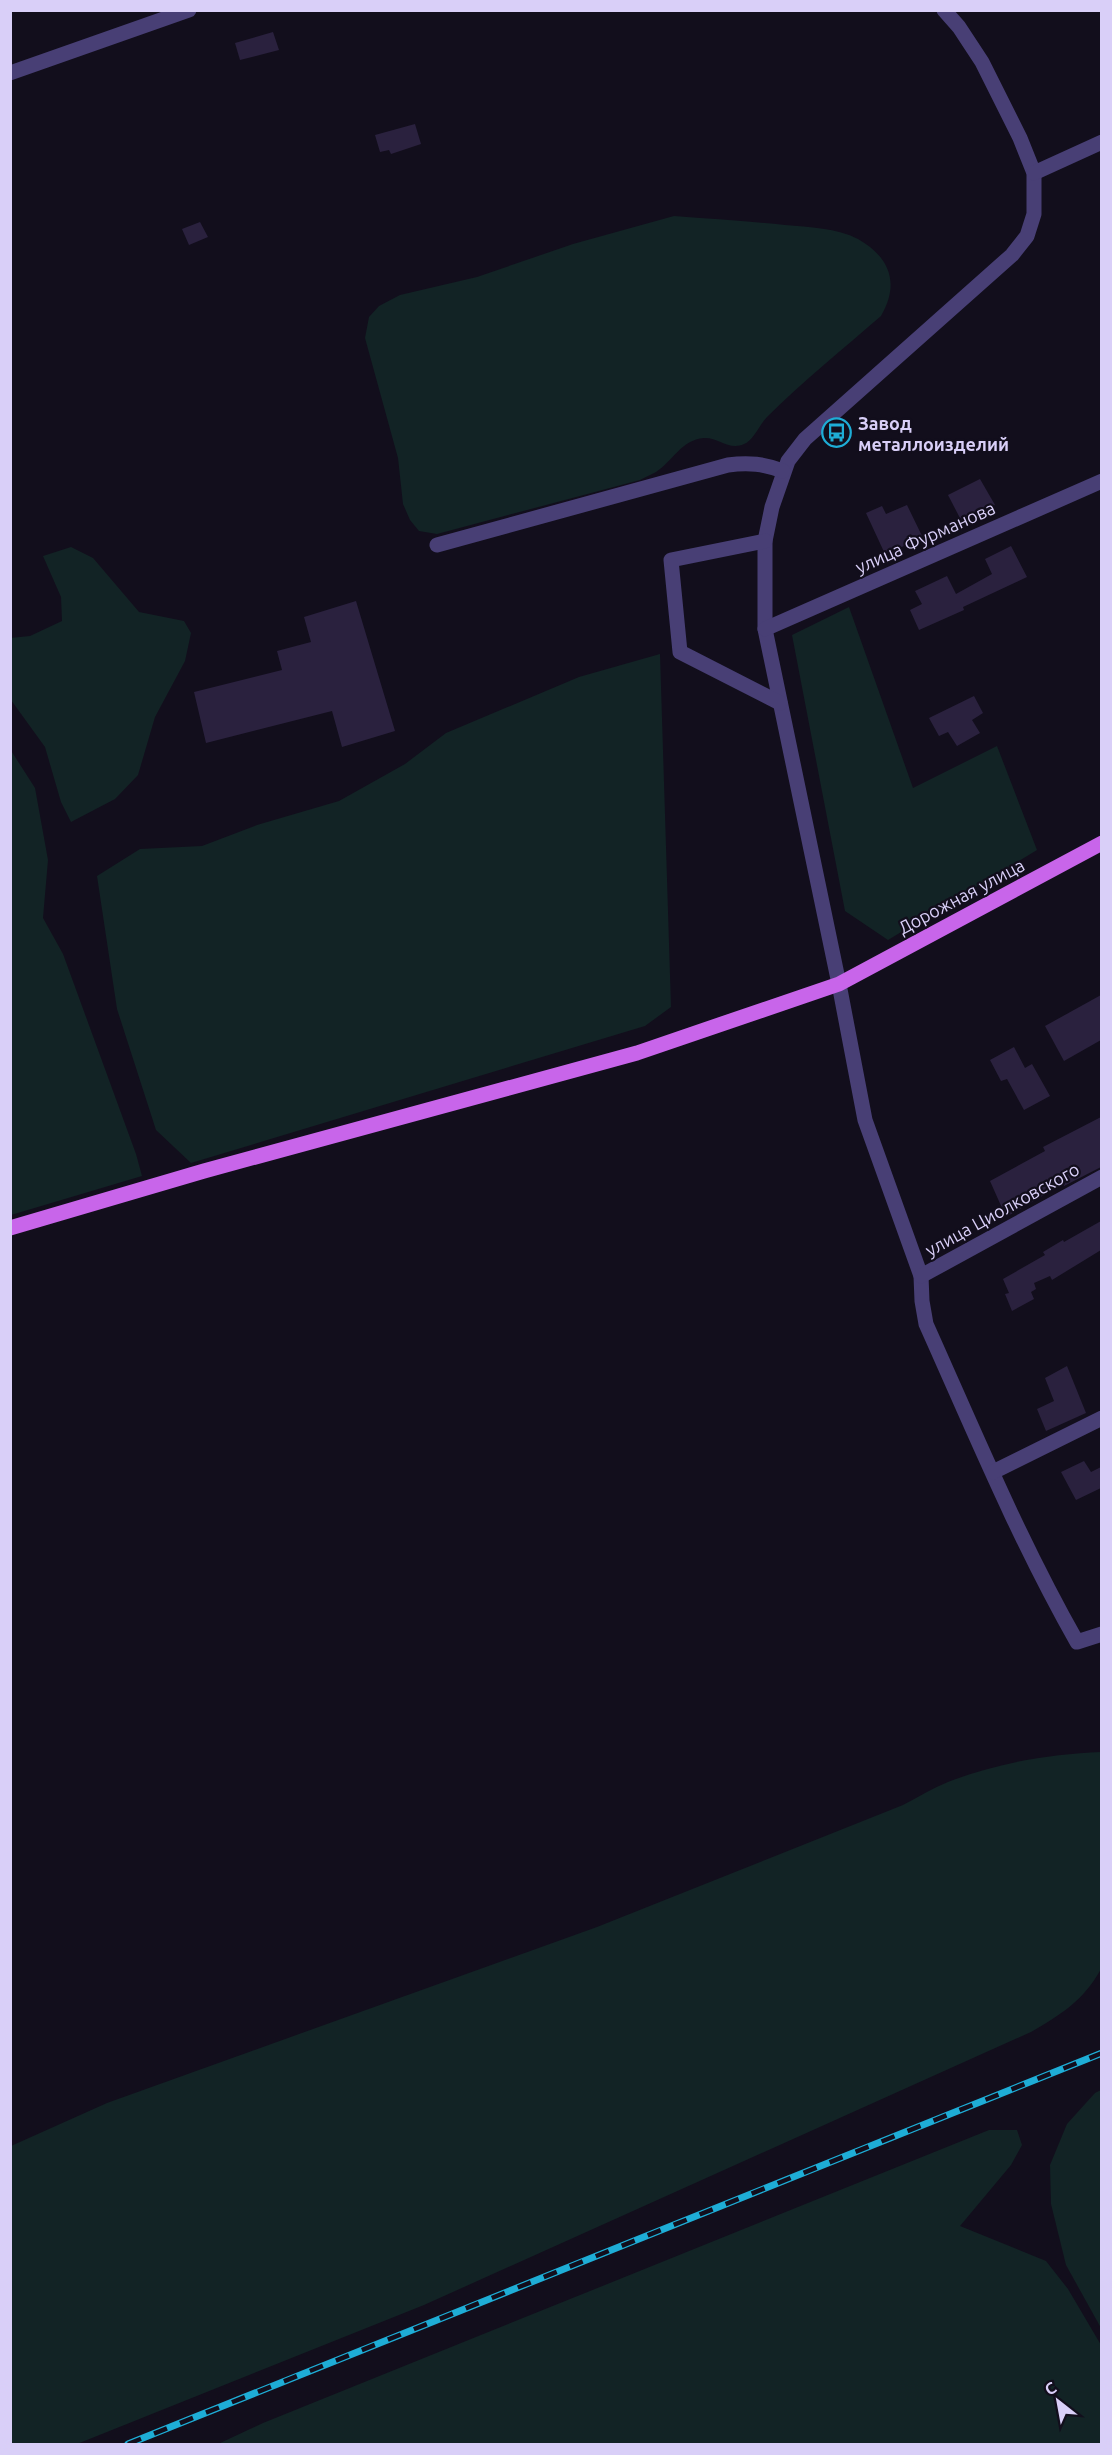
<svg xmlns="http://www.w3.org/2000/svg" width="1112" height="2455" font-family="Ubuntu,sans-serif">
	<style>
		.green { fill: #122325 }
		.building { fill: #2a213e }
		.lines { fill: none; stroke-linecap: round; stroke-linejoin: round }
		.minor { stroke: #483f75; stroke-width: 15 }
		.major { stroke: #c865ea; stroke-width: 15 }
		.rail-casing { stroke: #1eadd6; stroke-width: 7 }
		.rail { stroke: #120e1c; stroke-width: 4.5; stroke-dasharray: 14; stroke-linecap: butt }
		.labels { text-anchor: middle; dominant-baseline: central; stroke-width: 4.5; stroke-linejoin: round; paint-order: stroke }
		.poi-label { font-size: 18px; font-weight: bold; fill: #d9cff8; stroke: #120e1c; text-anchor: start }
		.street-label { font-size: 18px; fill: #d9cff8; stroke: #120e1c }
	</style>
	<rect width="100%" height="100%" fill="#120e1c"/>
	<!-- green -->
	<g class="green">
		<path d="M674 216C711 219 748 221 785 225 809 227 837 228 858 239 890 257 900 284 881 316 843 349 803 381 767 417 759 425 754 440 744 444 729 451 718 437 704 438 681 440 673 461 656 472 651 475 645 477 640 480L437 534 419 531 410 520 403 504 398 458 365 338 369 317 379 306 400 295 477 277 573 244Z"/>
		<polygon points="71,547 93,558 139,612 184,621 191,633 185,661 155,717 138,775 115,799 71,822 61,802 45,747 11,700 10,638 30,636 62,621 61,597 43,556"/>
		<polygon points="849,607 913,788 997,746 1037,850 888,940 845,911 792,635"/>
		<polygon points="660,654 671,1007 645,1026 191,1163 156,1130 117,1009 97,876 140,849 202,846 257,825 339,801 405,764 446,733 579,677"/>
		<polygon points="10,749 35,788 48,860 43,918 63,954 136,1154 142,1176 11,1215"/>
		<path d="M1101 1752V1969C1083 2001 1062 2014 1031 2032L424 2305 77 2444H11V2146L107 2103 597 1927 903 1805C918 1797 933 1788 948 1782 996 1763 1050 1754 1101 1752Z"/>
		<polygon points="1101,2090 1101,2328 1066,2265 1051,2204 1050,2165 1067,2124 1095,2093"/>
		<polygon points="989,2130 1017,2130 1022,2145 1011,2165 960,2226 1046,2261 1068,2289 1101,2345 1101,2444 218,2444 263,2423"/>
	</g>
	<!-- building -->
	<g class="building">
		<polygon points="273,32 279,50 240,60 235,43"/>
		<polygon points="415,124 421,144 391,154 389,150 380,152 375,135"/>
		<polygon points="200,222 208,237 189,245 182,229"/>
		<polygon points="980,479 995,505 961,520 948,495"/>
		<polygon points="907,505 923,538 885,554 866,513 882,506 886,514"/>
		<polygon points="1011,546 1027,577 963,607 964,610 919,630 910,610 922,604 915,591 947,576 956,594 992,574 985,559"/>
		<polygon points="356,601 395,731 342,747 332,711 206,743 194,692 282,670 277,651 311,642 304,617"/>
		<polygon points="974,696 983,713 972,720 980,733 957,746 948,732 939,736 929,718"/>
		<polygon points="1101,995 1101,1040 1064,1061 1045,1026"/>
		<polygon points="1014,1047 1025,1068 1032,1064 1050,1096 1024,1110 1007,1079 1001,1081 990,1060"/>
		<polygon points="1101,1117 1101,1167 1064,1186 1063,1184 1006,1217 990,1181 1045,1151 1043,1147"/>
		<polygon points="1101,1221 1101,1250 1052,1280 1050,1276 1034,1283 1036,1289 1031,1292 1034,1299 1012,1311 1005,1294 1009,1293 1003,1279 1045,1255 1043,1252 1063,1240 1064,1242"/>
		<polygon points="1067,1366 1086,1413 1046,1431 1037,1409 1054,1401 1045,1378"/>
		<polygon points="1084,1461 1091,1472 1101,1467 1101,1488 1076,1500 1061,1472"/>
	</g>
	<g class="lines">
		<!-- minor -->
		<g class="minor">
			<path d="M944 10 959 27 982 62 1020 138 1034 173V214L1027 236 1012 255 805 439 788 461 772 507 765 541V629L839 984 865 1120 921 1276 922 1301 926 1324C974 1431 1019 1540 1077 1642L1102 1634"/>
			<polyline points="10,73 189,10"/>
			<polyline points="1034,173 1102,142"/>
			<polyline points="765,541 671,560 680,652 780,703"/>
			<path d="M437 545 728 465C749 462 764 464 783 471"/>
			<polyline points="765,629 1102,481"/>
			<polyline points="921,1276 1102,1177"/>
			<polyline points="993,1472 1102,1418"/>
		</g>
		<!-- major -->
		<polyline class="major" points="10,1228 204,1171 637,1053 839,984 1102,843"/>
		<defs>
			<polyline id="rail" points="128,2444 1102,2053"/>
		</defs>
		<!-- rail casing -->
		<use href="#rail" class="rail-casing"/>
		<!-- rail -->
		<use href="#rail" class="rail"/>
	</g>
	<!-- icons -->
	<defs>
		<symbol id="bus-ring" viewBox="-11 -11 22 22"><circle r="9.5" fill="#120e1c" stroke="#1eadd6" stroke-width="1.5"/><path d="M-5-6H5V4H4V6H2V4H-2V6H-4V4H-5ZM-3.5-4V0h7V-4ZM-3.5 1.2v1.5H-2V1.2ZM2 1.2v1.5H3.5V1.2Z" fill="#1eadd6"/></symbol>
	</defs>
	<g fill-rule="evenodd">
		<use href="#bus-ring" x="820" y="416" width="33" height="33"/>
	</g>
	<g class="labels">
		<!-- poi labels -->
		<g class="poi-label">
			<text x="858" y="423">Завод<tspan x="858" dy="21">металлоизделий</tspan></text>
		</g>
		<!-- street labels -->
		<g class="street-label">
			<text transform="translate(925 537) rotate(-24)">улица Фурманова</text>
			<text transform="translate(961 896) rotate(-28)">Дорожная улица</text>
			<text transform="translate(1002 1209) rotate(-29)">улица Циолковского</text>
		</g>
	</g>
	<!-- border -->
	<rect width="1112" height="2455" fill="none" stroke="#d9cff8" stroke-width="24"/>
	<!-- north arrow -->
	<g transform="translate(1058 2401) rotate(329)" stroke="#120e1c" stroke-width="4.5" paint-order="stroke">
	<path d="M0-4.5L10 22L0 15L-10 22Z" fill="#d9cff8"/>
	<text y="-9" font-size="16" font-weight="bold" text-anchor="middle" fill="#d9cff8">С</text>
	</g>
</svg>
